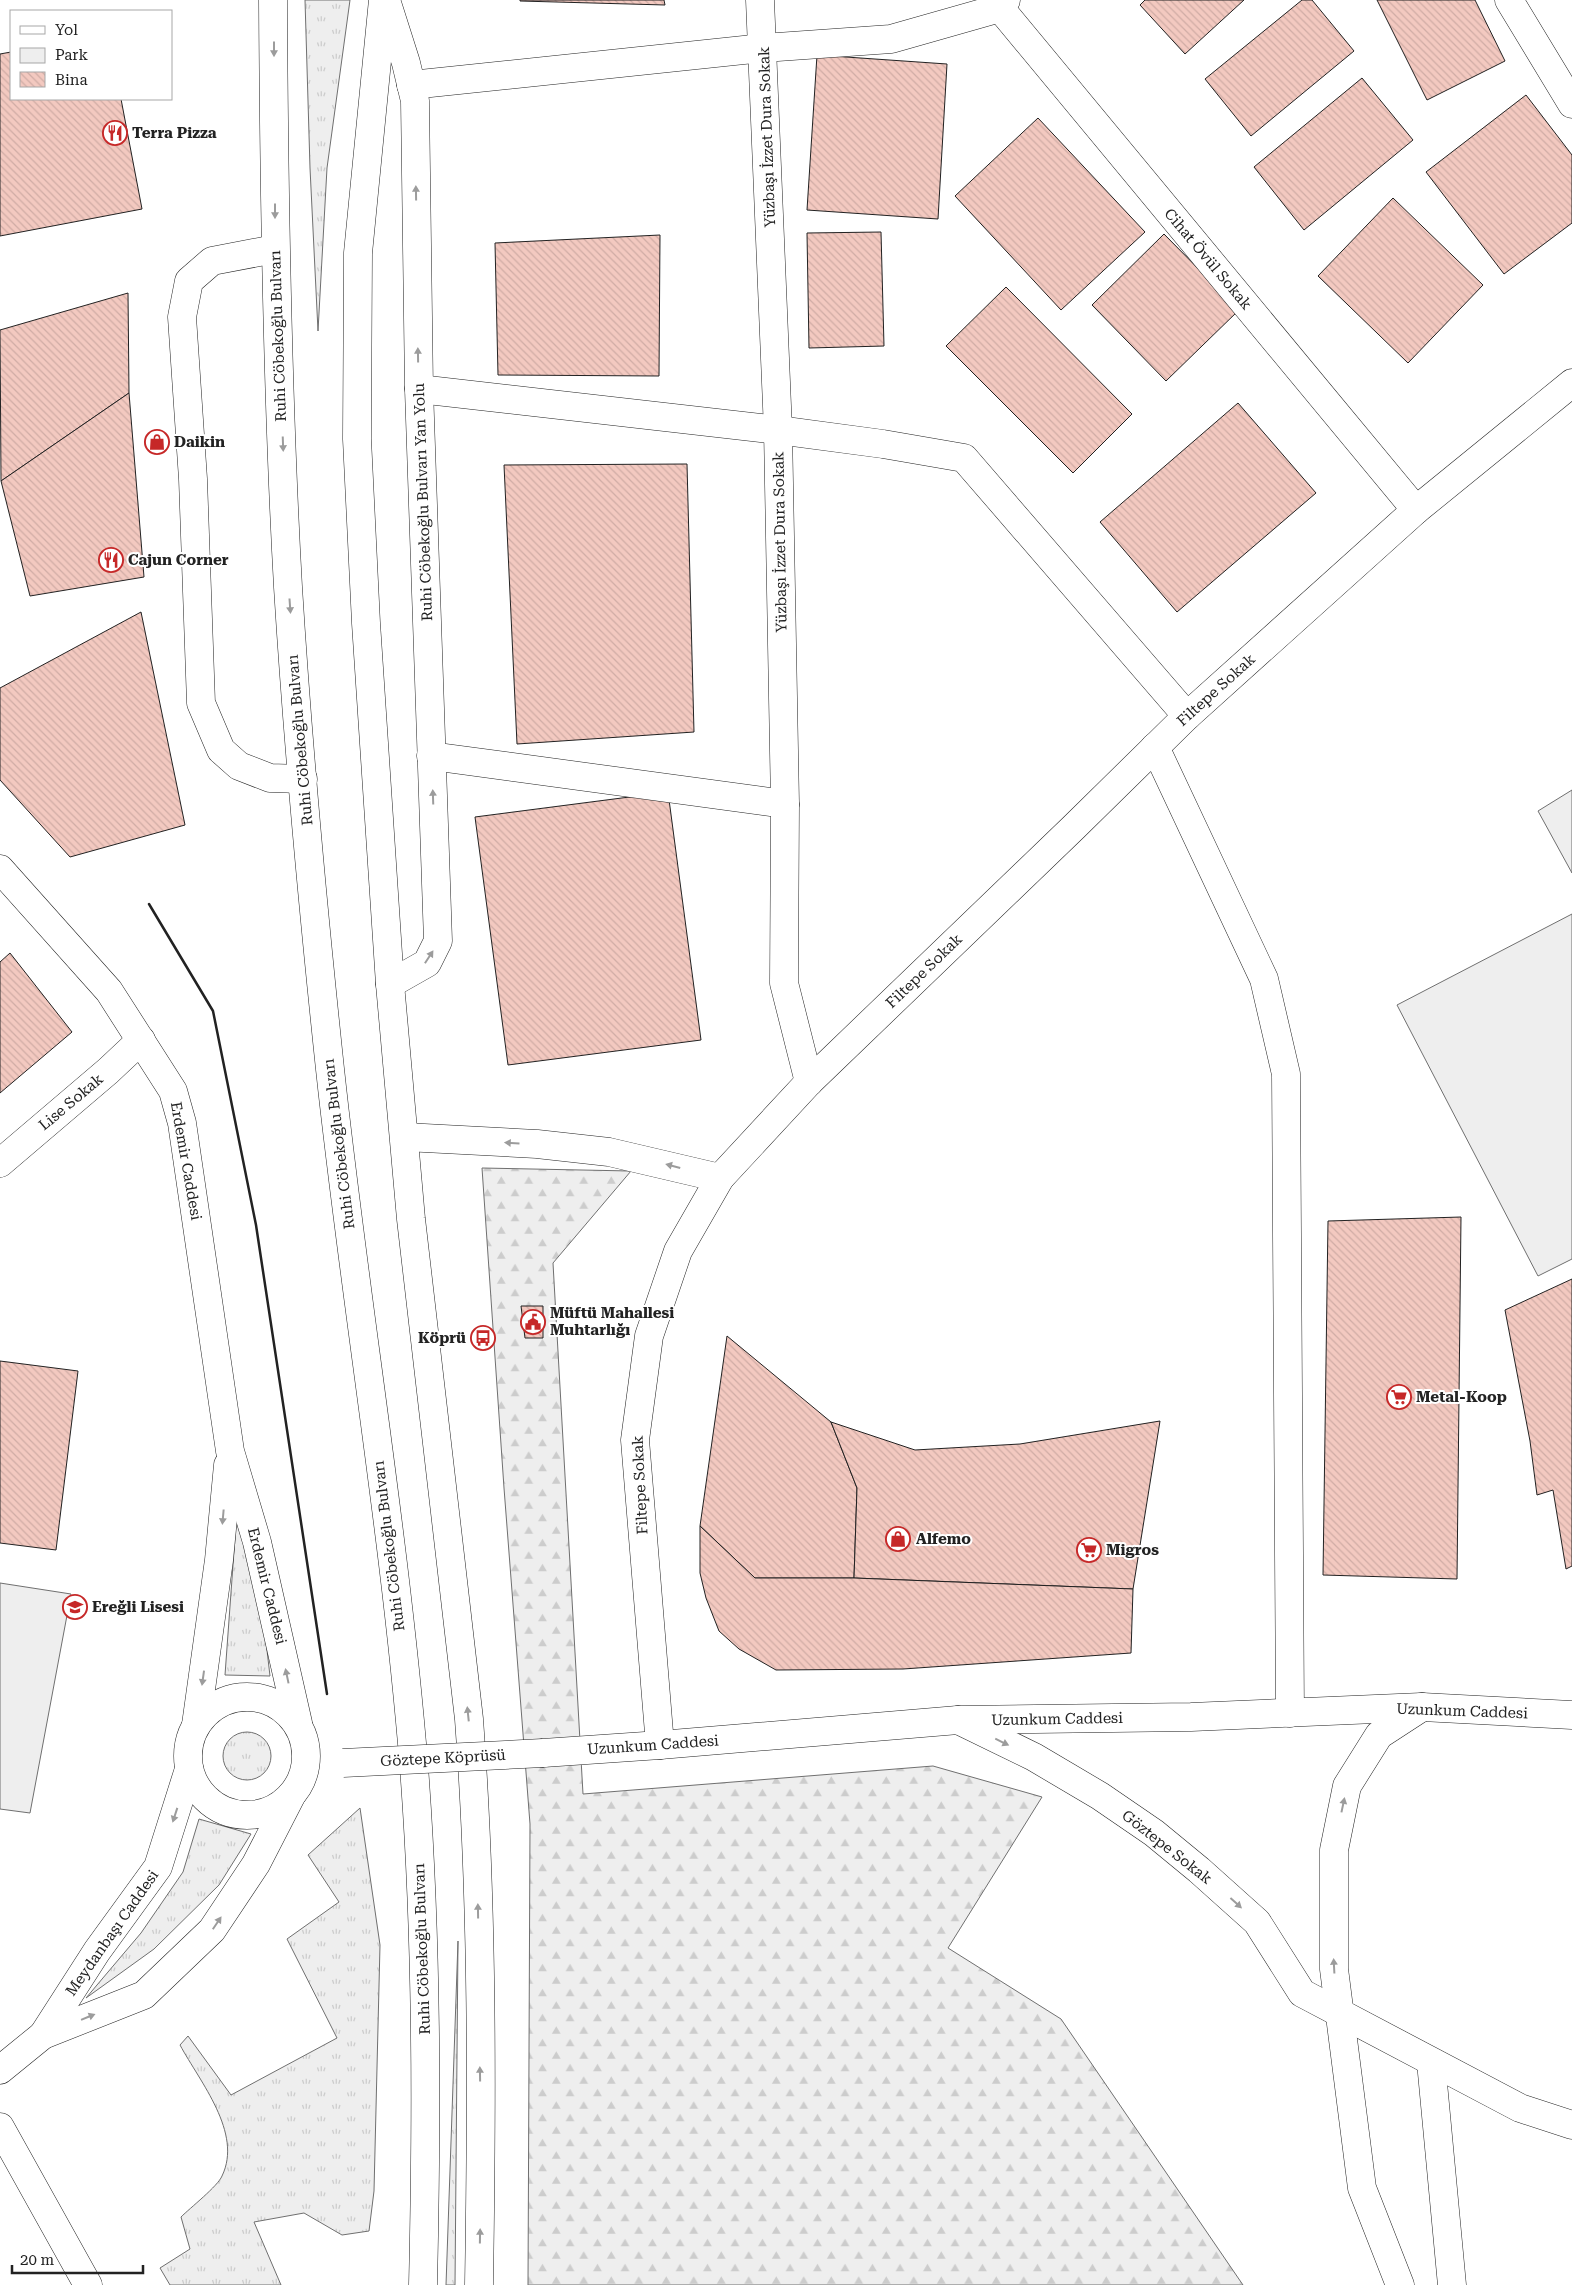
<svg xmlns="http://www.w3.org/2000/svg" width="1572" height="2285" font-family="'Roboto Serif',serif">
	<style>
		.grass { fill: url(#grass-tufts); stroke: #6f6f6f }
		.forest { fill: url(#forest-firs); stroke: #6f6f6f }
		.green { fill: #eee; stroke: #6f6f6f }
		.building { fill: url(#building-back-hatch); stroke: #222 }
		.lines { fill: none; stroke-linecap: round; stroke-linejoin: round }
		.minor-casing { stroke: #222; stroke-width: 29 }
		.major-casing { stroke: #222; stroke-width: 29 }
		.minor { stroke: #fff; stroke-width: 28 }
		.major { stroke: #fff; stroke-width: 28 }
		.major-bridge-casing { stroke: #222; stroke-width: 29; stroke-linecap: butt }
		.major-bridge { stroke: #fff; stroke-width: 28 }
		.wall { stroke: #222; stroke-width: 2.5 }
		.oneway { fill: #9c9c9c }
		.labels { text-anchor: middle; dominant-baseline: central; stroke-width: 4; stroke-linejoin: round; paint-order: stroke }
		.poi-label { font-size: 15px; font-weight: bold; fill: #222; stroke: #fff; text-anchor: start }
		.street-label { font-size: 15px; fill: #222; stroke: #fff }
	</style>
	<defs>
		<pattern id="grass-tufts" width="24" height="20" patternUnits="userSpaceOnUse" patternTransform="scale(1.25)"><rect width="24" height="20" fill="#eee"/><path d="M3 7l-1-3M5 7V3M7 7l1-3M15 17l-1-3M17 17v-4M19 17l1-3" fill="none" stroke="#ccc"/></pattern>
		<pattern id="forest-firs" width="22" height="20" patternUnits="userSpaceOnUse" patternTransform="scale(1.25)"><rect width="22" height="20" fill="#eee"/><path d="M5 1l3.5 6h-7zM16 11l3.5 6h-7z" fill="#ccc"/></pattern>
		<pattern id="building-back-hatch" width="6" height="6" patternUnits="userSpaceOnUse" patternTransform="scale(1.25)"><rect width="6" height="6" fill="#f3c9c0"/><path d="M-1 5l2 2M0 0l6 6M5-1l2 2" fill="none" stroke="#d0aca5"/></pattern>
	</defs>
	<rect width="100%" height="100%" fill="#fff"/>
	<!-- grass -->
	<g class="grass">
		<polygon points="305,0 350,0 327,168 318,331 310,168"/>
		<polygon points="237,1510 261,1599 270,1676 225,1675"/>
		<circle cx="247" cy="1756" r="24"/>
		<path d="M360 1808 380 1945 374 2191 369 2231 342 2235 304 2213 254 2222 281 2285H170L160 2268 190 2249 181 2217C190 2208 218 2186 222 2176 243 2133 200 2082 180 2045L188 2036 231 2095 337 2038 287 1939 339 1902 308 1855Z"/>
		<polygon points="199,1819 251,1834 219,1885 154,1949 86,1998 141,1933 183,1872"/>
		<polygon points="458,1941 455,2285 446,2285"/>
	</g>
	<!-- forest -->
	<polygon class="forest" points="482,1168 631,1171 553,1263 583,1794 933,1766 1042,1797 948,1948 1061,2019 1243,2285 528,2285 530,1824 504,1488"/>
	<!-- green -->
	<g class="green">
		<polygon points="1572,790 1572,873 1538,811"/>
		<polygon points="1572,914 1572,1259 1538,1276 1397,1005"/>
		<polygon points="0,1583 71,1594 30,1813 0,1809"/>
	</g>
	<!-- building -->
	<g class="building">
		<polygon points="520,0 664,0 665,5 520,1"/>
		<polygon points="1145,0 1244,0 1185,54 1140,5"/>
		<polygon points="1302,0 1312,0 1354,51 1251,136 1205,79"/>
		<polygon points="1377,0 1475,0 1505,61 1427,100"/>
		<polygon points="11,52 11,99 121,99 142,209 0,236 0,54"/>
		<polygon points="817,55 947,64 938,219 807,210"/>
		<polygon points="1362,78 1413,140 1304,230 1254,167"/>
		<polygon points="1526,95 1572,155 1572,223 1504,274 1426,172"/>
		<polygon points="1038,118 1145,232 1061,310 955,196"/>
		<polygon points="1393,198 1483,285 1408,363 1318,276"/>
		<polygon points="881,232 884,346 809,348 807,233"/>
		<polygon points="1164,234 1239,310 1166,381 1092,305"/>
		<polygon points="660,235 659,376 498,375 495,243"/>
		<polygon points="1006,287 1132,414 1073,473 946,346"/>
		<polygon points="128,293 129,393 1,481 0,330"/>
		<polygon points="129,393 144,577 30,596 1,481"/>
		<polygon points="1238,403 1316,493 1177,612 1100,522"/>
		<polygon points="687,464 694,732 517,744 504,465"/>
		<polygon points="141,612 185,825 70,857 0,780 0,688"/>
		<polygon points="668,792 701,1040 508,1065 475,817"/>
		<polygon points="10,953 72,1032 0,1093 0,962"/>
		<polygon points="1461,1217 1457,1579 1323,1575 1328,1221"/>
		<polygon points="1572,1279 1572,1566 1566,1569 1553,1490 1537,1495 1530,1441 1505,1310"/>
		<polygon points="521,1306 543,1306 543,1338 525,1338"/>
		<polygon points="727,1336 831,1422 857,1488 854,1578 755,1578 700,1526"/>
		<polygon points="0,1361 78,1371 56,1550 0,1543"/>
		<polygon points="1160,1421 1133,1589 854,1578 857,1488 831,1422 915,1450 1020,1444"/>
		<polygon points="700,1526 755,1578 854,1578 1133,1589 1131,1653 903,1669 776,1670 739,1649 719,1631 706,1598 700,1573"/>
	</g>
	<g class="lines">
		<defs>
			<g id="minor">
				<polyline points="386,0 406,63 415,101 419,389 438,941 427,963 390,984"/>
				<polyline points="760,0 778,430 785,804 784,983 809,1082"/>
				<polyline points="1509,0 1572,104"/>
				<polyline points="1000,8 1416,510"/>
				<polyline points="411,85 763,48 891,39 1000,8 1006,0"/>
				<polyline points="275,249 212,261 189,281 182,317 193,479 201,703 221,750 239,766 270,778 303,779"/>
				<polyline points="419,389 778,430 883,444 964,458 1187,716"/>
				<polyline points="1155,747 1264,979 1286,1074 1290,1713"/>
				<polyline points="431,756 785,804"/>
				<polyline points="405,1137 537,1144 609,1152 720,1178"/>
				<polyline points="0,1163 108,1071 141,1040"/>
				<polyline points="958,1720 1034,1757 1100,1796 1154,1833 1199,1870 1257,1922 1302,1993 1520,2108 1572,2125"/>
				<polyline points="660,1745 635,1440 649,1336 678,1251 720,1178 809,1082 1074,827 1187,716 1416,510 1572,383"/>
				<polyline points="1431,2062 1452,2285"/>
				<polyline points="0,2127 88,2285"/>
				<polyline points="1400,2285 1362,2188 1334,1969 1334,1850 1347,1786 1379,1735 1422,1707"/>
			</g>
			<g id="major">
				<path d="M273 0C274 196 277 392 288 587 298 748 313 909 330 1069 355 1302 395 1534 414 1767 427 1939 427 2112 423 2285"/>
				<path d="M383 0 358 253 357 439 366 623 390 984 411 1219 469 1719C483 1907 482 2097 479 2285"/>
				<polyline points="0,869 109,991 173,1091 182,1123 230,1451 257,1542 298,1723"/>
				<circle cx="247" cy="1756" r="59"/>
				<polyline points="196,1725 219,1560 228,1465"/>
				<polyline points="543,1753 660,1745 958,1720 1191,1717 1422,1707 1572,1715"/>
				<polyline points="43,2035 97,1951 158,1867 189,1769"/>
				<polyline points="0,2070 43,2035 144,1995 212,1930 256,1864 291,1796"/>
			</g>
		</defs>
		<!-- minor casing -->
		<use href="#minor" class="minor-casing"/>
		<!-- major casing -->
		<use href="#major" class="major-casing"/>
		<!-- minor -->
		<use href="#minor" class="minor"/>
		<!-- major -->
		<use href="#major" class="major"/>
		<defs>
			<polyline id="major-bridge" points="343,1763 543,1753"/>
		</defs>
		<!-- major-bridge casing -->
		<use href="#major-bridge" class="major-bridge-casing"/>
		<!-- major-bridge -->
		<use href="#major-bridge" class="major-bridge"/>
		<!-- wall -->
		<polyline class="wall" points="149,904 213,1011 256,1225 327,1694"/>
	</g>
	<!-- one-way arrows -->
	<defs><path id="oneway-solid" d="M-6-.8H1V-3.2L6.5 0L1 3.2V.8H-6Z" transform="scale(1.25)"/></defs>
	<g class="oneway">
		<use href="#oneway-solid" transform="translate(274 49) rotate(90)"/>
		<use href="#oneway-solid" transform="translate(416 193) rotate(-91)"/>
		<use href="#oneway-solid" transform="translate(275 211) rotate(90)"/>
		<use href="#oneway-solid" transform="translate(418 355) rotate(-91)"/>
		<use href="#oneway-solid" transform="translate(283 444) rotate(88)"/>
		<use href="#oneway-solid" transform="translate(290 606) rotate(86)"/>
		<use href="#oneway-solid" transform="translate(433 797) rotate(-92)"/>
		<use href="#oneway-solid" transform="translate(429 957) rotate(-57)"/>
		<use href="#oneway-solid" transform="translate(512 1143) rotate(-177)"/>
		<use href="#oneway-solid" transform="translate(673 1166) rotate(-165)"/>
		<use href="#oneway-solid" transform="translate(223 1517) rotate(95)"/>
		<use href="#oneway-solid" transform="translate(287 1676) rotate(-102)"/>
		<use href="#oneway-solid" transform="translate(203 1678) rotate(98)"/>
		<use href="#oneway-solid" transform="translate(468 1714) rotate(-96)"/>
		<use href="#oneway-solid" transform="translate(1002 1742) rotate(26)"/>
		<use href="#oneway-solid" transform="translate(1343 1805) rotate(-78)"/>
		<use href="#oneway-solid" transform="translate(175 1815) rotate(108)"/>
		<use href="#oneway-solid" transform="translate(1236 1903) rotate(42)"/>
		<use href="#oneway-solid" transform="translate(478 1911) rotate(-91)"/>
		<use href="#oneway-solid" transform="translate(217 1923) rotate(-56)"/>
		<use href="#oneway-solid" transform="translate(1334 1966) rotate(-93)"/>
		<use href="#oneway-solid" transform="translate(88 2017) rotate(-22)"/>
		<use href="#oneway-solid" transform="translate(480 2074) rotate(-91)"/>
		<use href="#oneway-solid" transform="translate(480 2236) rotate(-89)"/>
	</g>
	<!-- icons -->
	<defs>
		<symbol id="restaurant-ring" viewBox="-11 -11 22 22"><circle r="9.5" fill="#fff" stroke="#c62828" stroke-width="1.5"/><path d="M-5-6h1v4h1v-4h1v4h1v-4h1v5L-1.5 .5V6h-2V.5L-5-1ZM5-6V6H3V1.5H1.5Q1.5-4 5-6Z" fill="#c62828"/></symbol>
		<symbol id="shop-ring" viewBox="-11 -11 22 22"><circle r="9.5" fill="#fff" stroke="#c62828" stroke-width="1.5"/><path d="M-5-2.5h2.3a2.7 3.5 0 0 1 5.4 0H5L5.5 6h-11ZM-1.5-2.5h3a1.5 2.3 0 0 0-3 0Z" fill="#c62828"/></symbol>
		<symbol id="civic-ring" viewBox="-11 -11 22 22"><circle r="9.5" fill="#fff" stroke="#c62828" stroke-width="1.5"/><path d="M-.6-6.5H3V-4.5H.6V-3L4-1V1h2V6H-6V1h2V-1L-.6-3ZM-1.2 2.5V6h2.4V2.5Z" fill="#c62828"/></symbol>
		<symbol id="bus-ring" viewBox="-11 -11 22 22"><circle r="9.5" fill="#fff" stroke="#c62828" stroke-width="1.5"/><path d="M-5-6H5V4H4V6H2V4H-2V6H-4V4H-5ZM-3.5-4V0h7V-4ZM-3.5 1.2v1.5H-2V1.2ZM2 1.2v1.5H3.5V1.2Z" fill="#c62828"/></symbol>
		<symbol id="supermarket-ring" viewBox="-11 -11 22 22"><circle r="9.5" fill="#fff" stroke="#c62828" stroke-width="1.5"/><path d="M-6-5.5h2.5l.6 2H6L4.5 2H-2.5L-4.4-4H-6ZM-1.5 3.2a1.3 1.3 0 1 0 .1 0ZM3 3.2a1.3 1.3 0 1 0 .1 0Z" fill="#c62828"/></symbol>
		<symbol id="school-ring" viewBox="-11 -11 22 22"><circle r="9.5" fill="#fff" stroke="#c62828" stroke-width="1.5"/><path d="M0-5L7-2L0 1L-7-2ZM-4 1L0 2.5L4 1V4Q0 6-4 4Z" fill="#c62828"/></symbol>
	</defs>
	<g fill-rule="evenodd">
		<use href="#restaurant-ring" x="101" y="119" width="28" height="28"/>
		<use href="#shop-ring" x="143" y="428" width="28" height="28"/>
		<use href="#restaurant-ring" x="97" y="546" width="28" height="28"/>
		<use href="#civic-ring" x="519" y="1308" width="28" height="28"/>
		<use href="#bus-ring" x="469" y="1324" width="28" height="28"/>
		<use href="#supermarket-ring" x="1385" y="1383" width="28" height="28"/>
		<use href="#shop-ring" x="884" y="1525" width="28" height="28"/>
		<use href="#supermarket-ring" x="1075" y="1536" width="28" height="28"/>
		<use href="#school-ring" x="61" y="1593" width="28" height="28"/>
	</g>
	<g class="labels">
		<!-- poi labels -->
		<g class="poi-label">
			<text x="132" y="133">Terra Pizza</text>
			<text x="174" y="442">Daikin</text>
			<text x="128" y="560">Cajun Corner</text>
			<text x="550" y="1313">Müftü Mahallesi<tspan x="550" dy="17">Muhtarlığı</tspan></text>
			<text x="466" y="1338" text-anchor="end">Köprü</text>
			<text x="1416" y="1397">Metal-Koop</text>
			<text x="916" y="1539">Alfemo</text>
			<text x="1106" y="1550">Migros</text>
			<text x="92" y="1607">Ereğli Lisesi</text>
		</g>
		<!-- street labels -->
		<g class="street-label">
			<text transform="translate(767 137) rotate(-92)">Yüzbaşı İzzet Dura Sokak</text>
			<text transform="translate(1208 259) rotate(50)">Cihat Övül Sokak</text>
			<text transform="translate(278 336) rotate(-92)">Ruhi Cöbekoğlu Bulvarı</text>
			<text transform="translate(423 502) rotate(-92)">Ruhi Cöbekoğlu Bulvarı Yan Yolu</text>
			<text transform="translate(780 542) rotate(-91)">Yüzbaşı İzzet Dura Sokak</text>
			<text transform="translate(1216 690) rotate(-42)">Filtepe Sokak</text>
			<text transform="translate(300 740) rotate(-95)">Ruhi Cöbekoğlu Bulvarı</text>
			<text transform="translate(924 971) rotate(-44)">Filtepe Sokak</text>
			<text transform="translate(71 1102) rotate(-40)">Lise Sokak</text>
			<text transform="translate(339 1144) rotate(-97)">Ruhi Cöbekoğlu Bulvarı</text>
			<text transform="translate(186 1161) rotate(80)">Erdemir Caddesi</text>
			<text transform="translate(640 1485) rotate(-93)">Filtepe Sokak</text>
			<text transform="translate(389 1546) rotate(-97)">Ruhi Cöbekoğlu Bulvarı</text>
			<text transform="translate(267 1586) rotate(76)">Erdemir Caddesi</text>
			<text transform="translate(1462 1711) rotate(2)">Uzunkum Caddesi</text>
			<text transform="translate(1057 1719) rotate(-1)">Uzunkum Caddesi</text>
			<text transform="translate(653 1745) rotate(-4)">Uzunkum Caddesi</text>
			<text transform="translate(443 1758) rotate(-3)">Göztepe Köprüsü</text>
			<text transform="translate(1167 1847) rotate(38)">Göztepe Sokak</text>
			<text transform="translate(112 1933) rotate(-55)">Meydanbaşı Caddesi</text>
			<text transform="translate(422 1949) rotate(-92)">Ruhi Cöbekoğlu Bulvarı</text>
		</g>
	</g>
	<!-- legend -->
	<rect x="10" y="10" width="162" height="90" fill="#ffffff" stroke="#a7a7a7"/>
	<rect x="20" y="26" width="25" height="8" fill="#ffffff" stroke="#a7a7a7"/>
	<text x="55" y="35" font-size="15" fill="#222222">Yol</text>
	<rect x="20" y="48" width="25" height="15" fill="#eeeeee" stroke="#a7a7a7"/>
	<text x="55" y="60" font-size="15" fill="#222222">Park</text>
	<rect x="20" y="72" width="25" height="15" fill="url(#building-back-hatch)" stroke="#a7a7a7"/>
	<text x="55" y="85" font-size="15" fill="#222222">Bina</text>
	<!-- scale -->
	<path d="M12 2265v8h131v-8" fill="none" stroke="#222222" stroke-width="2.5"/>
	<text x="20" y="2265" font-size="15" fill="#222222" stroke="#ffffff" stroke-width="4" paint-order="stroke">20 m</text>
</svg>
